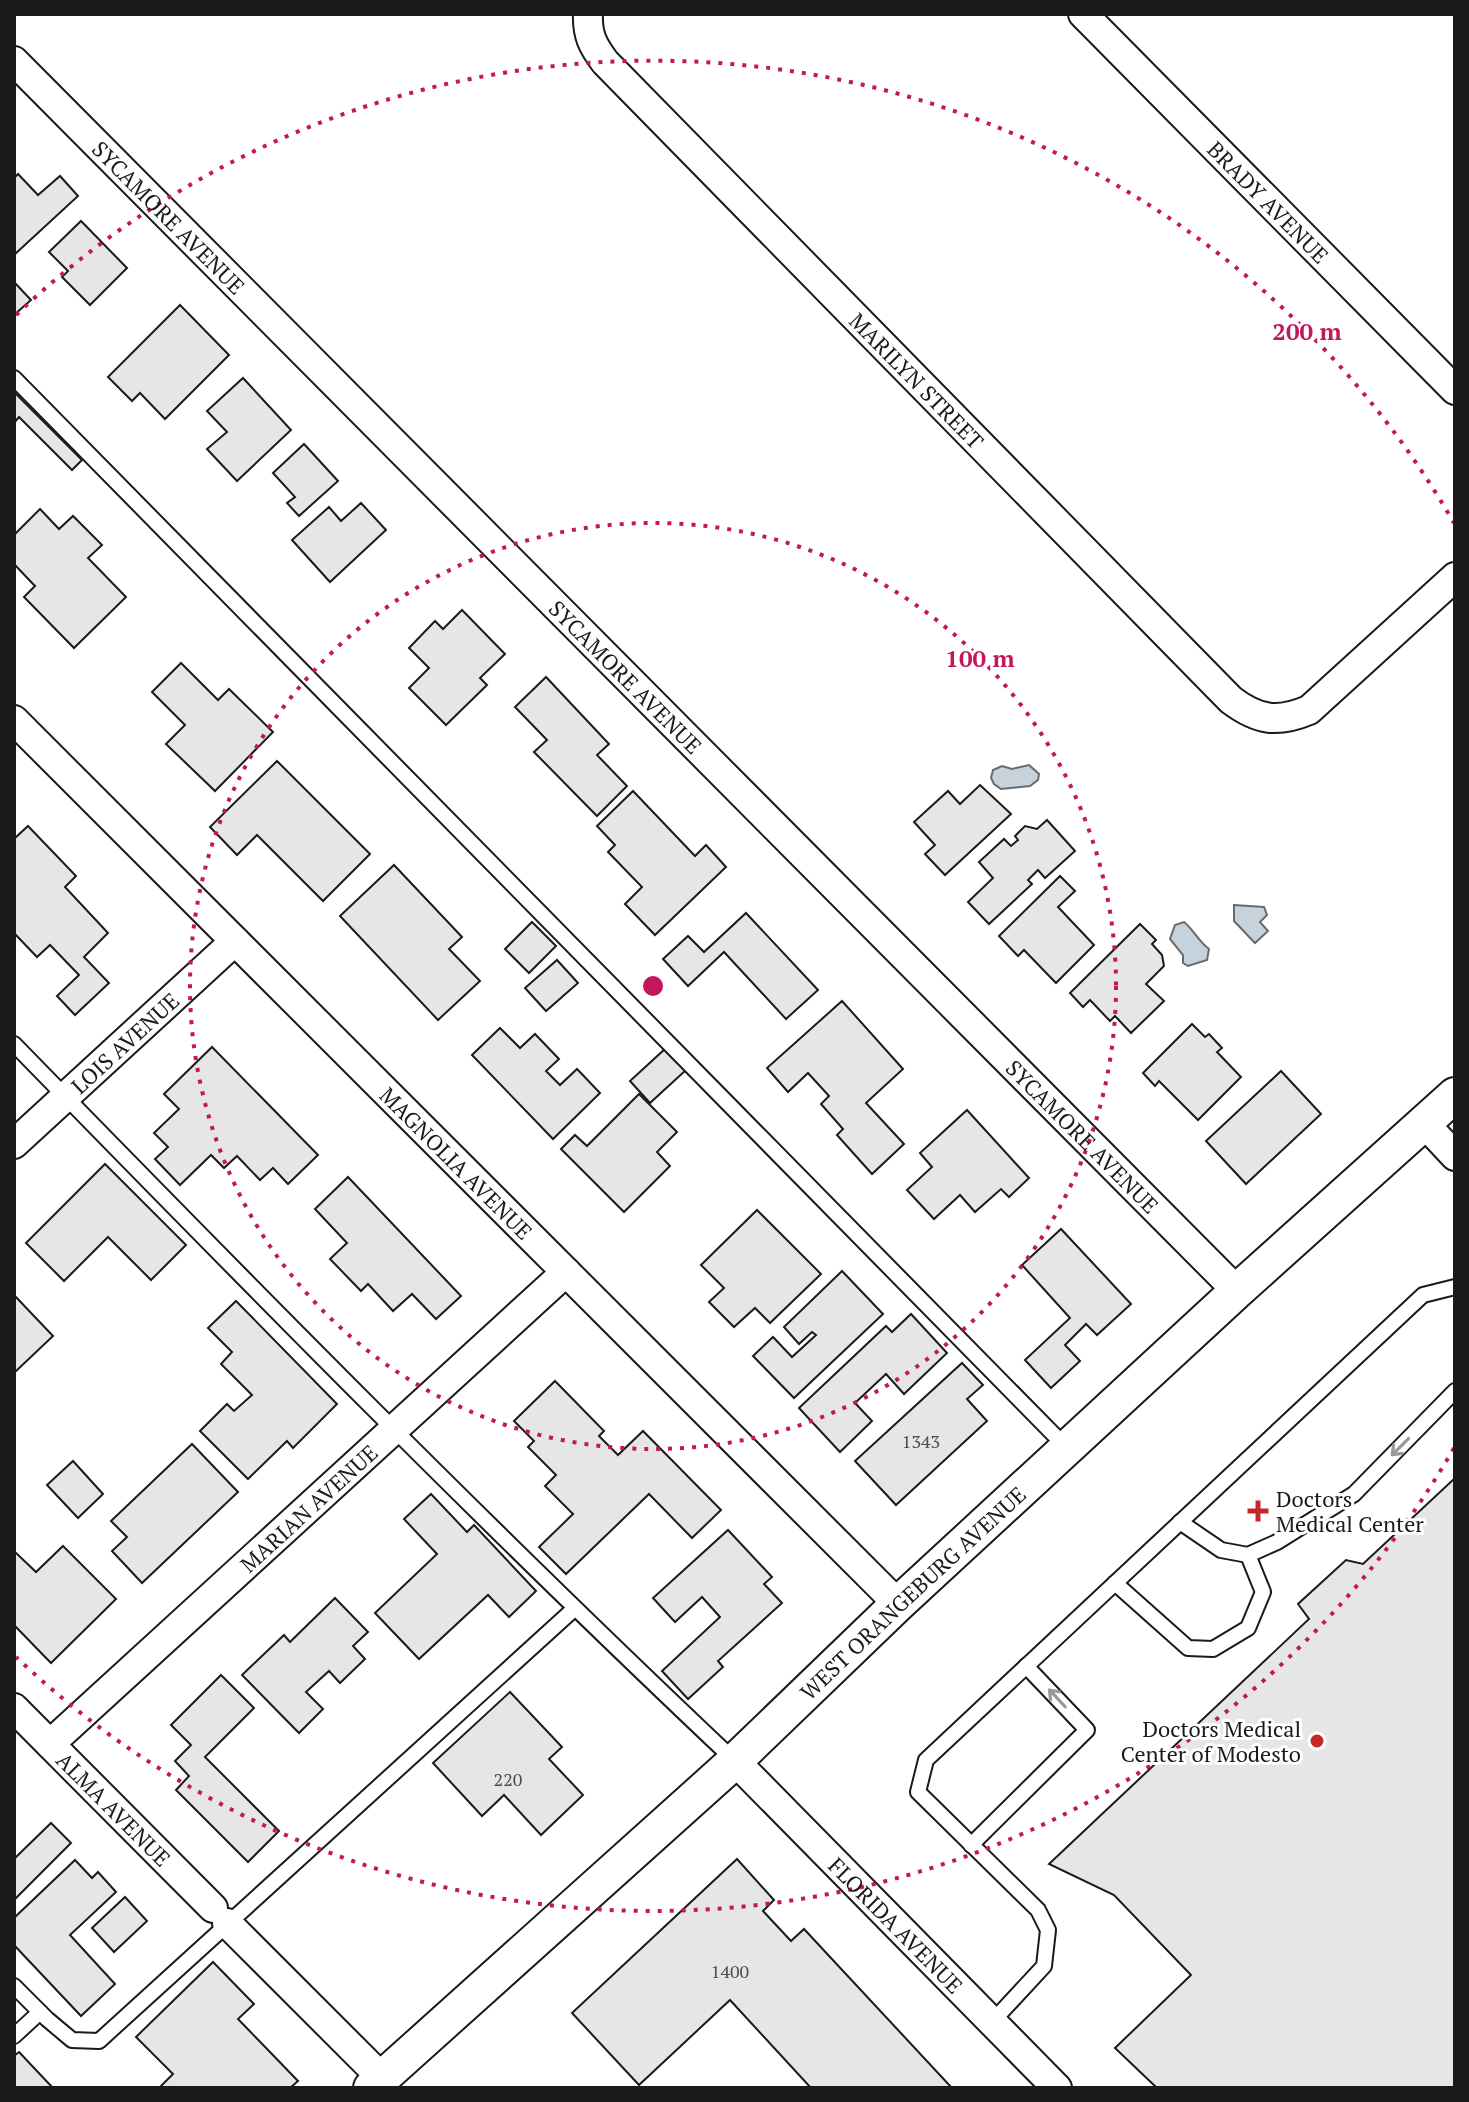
<svg xmlns="http://www.w3.org/2000/svg" width="1469" height="2102" font-family="'PT Serif',serif">
	<style>
		.water { fill: #c6d2dc; stroke: #6a6a6a; stroke-width: 2 }
		.building { fill: #e6e6e6; stroke: #1a1a1a; stroke-width: 2 }
		.lines { fill: none; stroke-linecap: round; stroke-linejoin: round }
		.service-casing { stroke: #1a1a1a; stroke-width: 18 }
		.minor-casing { stroke: #1a1a1a; stroke-width: 32 }
		.tertiary-casing { stroke: #1a1a1a; stroke-width: 38 }
		.service { stroke: #fff; stroke-width: 14 }
		.minor { stroke: #fff; stroke-width: 28 }
		.tertiary { stroke: #fff; stroke-width: 34 }
		.oneway { stroke: #989898 }
		.ring { fill: none; stroke: #c2185b; stroke-width: 4; stroke-dasharray: 4 8 }
		.poi-dot { fill: #c62828; stroke: #fff; stroke-width: 3 }
		.labels { text-anchor: middle; dominant-baseline: central; stroke-width: 6; stroke-linejoin: round; paint-order: stroke }
		.number-label { font-size: 18px; fill: #4d4d4d }
		.street-label { font-size: 22px; fill: #1a1a1a; stroke: #fff }
		.poi-label { font-size: 22px; fill: #1a1a1a; stroke: #fff; text-anchor: start }
		.centre { fill: #c2185b; stroke: #fff; stroke-width: 4 }
		.ring-label { font-size: 24px; text-anchor: middle; font-weight: bold; fill: #c2185b; stroke: #fff; stroke-width: 6; stroke-linejoin: round; paint-order: stroke }
	</style>
	<rect width="100%" height="100%" fill="#fff"/>
	<!-- water -->
	<g class="water">
		<polygon points="1029,765 1039,774 1038,780 1030,786 1001,789 994,784 991,778 993,770 1002,766 1012,769"/>
		<polygon points="1234,905 1264,907 1267,915 1260,922 1268,931 1255,943 1234,921"/>
		<path d="M1184 922C1194 930 1198 941 1209 949L1207 960 1188 966 1183 963V955L1170 939 1175 925Z"/>
	</g>
	<!-- building -->
	<g class="building">
		<polygon points="18,174 38,195 60,176 78,196 14,255 14,178"/>
		<polygon points="81,221 127,268 90,305 62,277 68,271 49,252"/>
		<polygon points="14,282 31,300 14,315"/>
		<polygon points="180,305 229,355 165,419 140,393 132,401 108,377"/>
		<polygon points="243,378 291,430 237,481 207,449 227,432 207,411"/>
		<polygon points="14,392 82,460 72,470 19,417 14,423"/>
		<polygon points="304,444 338,481 299,516 287,503 295,497 273,473"/>
		<polygon points="361,503 386,530 330,582 292,540 329,507 341,521"/>
		<polygon points="40,509 59,529 73,516 102,545 88,558 126,597 74,648 24,597 35,586 14,564 14,535"/>
		<polygon points="462,610 505,654 480,678 487,685 446,725 409,688 429,668 409,648 435,621 443,629"/>
		<polygon points="181,663 218,700 229,689 273,732 215,791 166,744 185,725 152,692"/>
		<polygon points="546,677 609,744 597,755 627,786 597,816 534,752 547,740 515,707"/>
		<polygon points="277,761 370,854 323,901 257,835 237,855 210,827"/>
		<polygon points="980,785 1011,814 945,875 925,854 935,845 914,822 948,791 960,804"/>
		<polygon points="633,791 695,856 706,845 726,867 655,935 625,904 642,887 608,852 615,845 597,826"/>
		<polygon points="1047,820 1075,851 1045,878 1038,870 1028,880 1032,884 989,924 968,902 993,878 979,862 1004,839 1011,846 1018,840 1015,836 1025,826 1037,829"/>
		<polygon points="28,826 76,876 65,887 108,933 84,957 109,983 75,1015 57,996 79,975 50,945 37,957 14,933 14,835 16,837"/>
		<polygon points="394,865 462,937 449,949 480,981 438,1020 340,916"/>
		<polygon points="1060,876 1075,891 1058,907 1094,945 1056,983 1024,950 1018,956 999,936"/>
		<polygon points="746,913 818,990 786,1019 724,952 688,986 663,959 688,936 704,952"/>
		<polygon points="532,922 556,946 529,973 505,949"/>
		<polygon points="1140,924 1156,940 1152,944 1162,955 1164,966 1146,984 1164,1001 1131,1033 1115,1016 1110,1021 1090,1000 1083,1007 1070,993"/>
		<polygon points="557,960 578,983 546,1011 525,988"/>
		<polygon points="842,1001 903,1069 866,1103 904,1144 872,1174 837,1135 843,1129 821,1104 829,1096 808,1073 788,1092 767,1068"/>
		<polygon points="1192,1024 1205,1037 1209,1034 1222,1048 1217,1052 1241,1077 1198,1120 1159,1081 1155,1086 1143,1073"/>
		<polygon points="500,1028 520,1048 535,1034 559,1059 546,1071 560,1085 577,1069 600,1093 553,1139 472,1055"/>
		<polygon points="212,1047 318,1155 288,1184 273,1168 260,1180 237,1156 224,1168 211,1155 180,1185 155,1159 168,1147 154,1133 179,1109 164,1094"/>
		<polygon points="666,1048 686,1070 650,1103 630,1081"/>
		<polygon points="1281,1071 1321,1114 1246,1184 1206,1141"/>
		<polygon points="639,1094 677,1132 657,1152 670,1166 624,1212 561,1149 575,1135 587,1146"/>
		<polygon points="967,1110 1029,1178 1009,1197 1001,1189 975,1212 960,1195 934,1219 907,1190 932,1167 920,1153"/>
		<polygon points="105,1164 186,1245 151,1280 108,1237 64,1281 26,1243"/>
		<polygon points="348,1177 461,1296 436,1319 412,1294 393,1311 368,1284 361,1291 330,1259 347,1243 315,1209"/>
		<polygon points="757,1210 821,1274 770,1323 755,1308 734,1327 709,1302 724,1288 701,1265"/>
		<polygon points="1061,1229 1131,1304 1097,1335 1086,1324 1065,1345 1080,1361 1051,1388 1025,1360 1070,1318 1022,1265"/>
		<polygon points="842,1271 883,1314 794,1398 753,1356 773,1337 792,1357 816,1335 812,1332 799,1344 784,1327"/>
		<polygon points="14,1295 53,1336 14,1373"/>
		<polygon points="236,1301 337,1404 293,1448 287,1441 248,1479 200,1431 227,1404 234,1411 252,1395 221,1364 232,1352 208,1328"/>
		<polygon points="911,1314 947,1353 904,1394 886,1374 855,1403 872,1421 840,1452 799,1408 886,1326 892,1332"/>
		<polygon points="962,1363 983,1385 967,1399 987,1421 896,1505 855,1461"/>
		<polygon points="555,1381 604,1431 599,1436 618,1455 643,1431 721,1510 692,1538 649,1494 566,1574 539,1547 573,1514 545,1486 556,1475 528,1447 534,1441 514,1421"/>
		<polygon points="192,1444 238,1492 142,1583 112,1551 127,1537 111,1521"/>
		<polygon points="73,1461 103,1494 78,1518 47,1485"/>
		<polygon points="1455,1478 1455,2088 1157,2088 1115,2048 1191,1975 1114,1895 1049,1864 1309,1619 1298,1604 1346,1560 1363,1564"/>
		<polygon points="431,1494 467,1532 474,1525 536,1591 509,1617 488,1595 419,1659 375,1613 437,1554 404,1519"/>
		<polygon points="728,1530 772,1577 764,1584 782,1603 718,1661 723,1667 688,1699 662,1671 720,1617 702,1597 675,1622 653,1598"/>
		<polygon points="63,1546 116,1599 51,1663 14,1625 14,1551 36,1572"/>
		<polygon points="335,1598 368,1632 353,1646 365,1659 340,1683 329,1671 306,1692 323,1709 299,1733 242,1675 284,1635 290,1642"/>
		<polygon points="221,1675 254,1708 205,1757 279,1831 248,1862 176,1790 189,1776 175,1761 191,1745 171,1725"/>
		<polygon points="510,1692 562,1747 549,1759 583,1795 541,1835 504,1795 482,1816 433,1763"/>
		<polygon points="51,1823 71,1843 14,1900 14,1857 15,1858"/>
		<polygon points="737,1859 774,1900 763,1911 791,1941 804,1929 952,2088 811,2088 730,2000 639,2085 572,2013"/>
		<polygon points="75,1860 92,1878 98,1872 116,1892 70,1935 115,1984 81,2016 14,1945 14,1918"/>
		<polygon points="125,1897 147,1921 114,1952 92,1928"/>
		<polygon points="213,1962 254,2004 238,2019 298,2081 290,2088 159,2088 173,2074 136,2037"/>
		<polygon points="19,2052 53,2088 14,2088 14,2056"/>
	</g>
	<g class="lines">
		<defs>
			<g id="service">
				<polyline points="14,378 1067,1448"/>
				<path d="M14 1044C251 1287 488 1528 735 1761"/>
				<polyline points="1180,1522 1221,1550 1248,1555 1277,1542 1354,1494 1455,1391"/>
				<polyline points="1115,1583 1188,1648 1213,1649 1248,1628 1263,1592 1248,1555"/>
				<polyline points="971,1845 1087,1730 1026,1666"/>
				<polyline points="14,1986 47,2019 72,2040 99,2041 574,1609"/>
				<polyline points="992,2022 1044,1966 1048,1930 1038,1910 918,1792 926,1760 1423,1295 1455,1287"/>
				<polyline points="14,2036 40,2012"/>
			</g>
			<g id="minor">
				<path id="s1" d="M588 14C587 35 593 46 605 62L1231 700C1259 721 1278 723 1309 710L1455 577"/>
				<path id="s2" d="M1083 14 1455 390"/>
				<path id="s3" d="M14 61 1237 1291"/>
				<path id="s4" d="M14 720 898 1604"/>
				<polyline points="1425,1124 1455,1156"/>
				<path id="s5" d="M14 1144 235 941"/>
				<path id="s6" d="M14 1708 213 1908"/>
				<path id="s7" d="M50 1744 566 1272"/>
				<path id="s8" d="M735 1761 1057 2088"/>
				<polyline points="227,1923 382,2078"/>
			</g>
			<g id="tertiary">
				<path id="s9" d="M371 2088 735 1761 898 1604 1237 1291 1455 1095"/>
			</g>
		</defs>
		<!-- service casing -->
		<use href="#service" class="service-casing"/>
		<!-- minor casing -->
		<use href="#minor" class="minor-casing"/>
		<!-- tertiary casing -->
		<use href="#tertiary" class="tertiary-casing"/>
		<!-- service -->
		<use href="#service" class="service"/>
		<!-- minor -->
		<use href="#minor" class="minor"/>
		<!-- tertiary -->
		<use href="#tertiary" class="tertiary"/>
	</g>
	<!-- one-way arrows -->
	<defs><path id="oneway-shaft" d="M-6 0H5M1.5-3L5.5 0L1.5 3" fill="none" stroke-width="1.6" stroke-linecap="round" stroke-linejoin="round" transform="scale(2)"/></defs>
	<g class="oneway">
		<use href="#oneway-shaft" transform="translate(1400 1447) rotate(135)"/>
		<use href="#oneway-shaft" transform="translate(1057 1698) rotate(-133)"/>
	</g>
	<!-- distance rings -->
	<g class="ring">
		<circle cx="653" cy="986" r="463"/>
		<path d="M1454 1448A925 925 0 0 1 16 1657M16 315A925 925 0 0 1 1454 523"/>
	</g>
	<!-- markers -->
	<g class="poi-dot">
		<path d="M1254 1499h8v8h8v8h-8v8h-8v-8h-8v-8h8z"/>
		<circle cx="1317" cy="1741" r="8"/>
	</g>
	<g class="labels">
		<!-- number labels -->
		<g class="number-label">
			<text x="921" y="1441">1343</text>
			<text x="508" y="1779">220</text>
			<text x="730" y="1971">1400</text>
		</g>
		<!-- street labels -->
		<g class="street-label">
			<text stroke="none"><textPath href="#s2" startOffset="264">BRADY AVENUE</textPath></text>
			<text stroke="none"><textPath href="#s3" startOffset="220">SYCAMORE AVENUE</textPath></text>
			<text stroke="none"><textPath href="#s1" startOffset="498">MARILYN STREET</textPath></text>
			<text stroke="none"><textPath href="#s3" startOffset="868">SYCAMORE AVENUE</textPath></text>
			<text stroke="none"><textPath href="#s5" startOffset="150">LOIS AVENUE</textPath></text>
			<text stroke="none"><textPath href="#s3" startOffset="1516">SYCAMORE AVENUE</textPath></text>
			<text stroke="none"><textPath href="#s4" startOffset="626">MAGNOLIA AVENUE</textPath></text>
			<text stroke="none"><textPath href="#s7" startOffset="350">MARIAN AVENUE</textPath></text>
			<text stroke="none"><textPath href="#s9" startOffset="734">WEST ORANGEBURG AVENUE</textPath></text>
			<text stroke="none"><textPath href="#s6" startOffset="142">ALMA AVENUE</textPath></text>
			<text stroke="none"><textPath href="#s8" startOffset="230">FLORIDA AVENUE</textPath></text>
		</g>
		<!-- poi labels -->
		<g class="poi-label">
			<text x="1276" y="1498">Doctors<tspan x="1276" dy="25">Medical Center</tspan></text>
			<text x="1301" y="1728" text-anchor="end">Doctors Medical<tspan x="1301" dy="25">Center of Modesto</tspan></text>
		</g>
	</g>
	<circle cx="653" cy="986" r="12" class="centre"/>
	<g class="ring-label">
		<text x="1307" y="340">200 m</text>
		<text x="980" y="667">100 m</text>
	</g>
	<!-- border -->
	<rect width="1469" height="2102" fill="none" stroke="#1a1a1a" stroke-width="32"/>
</svg>
